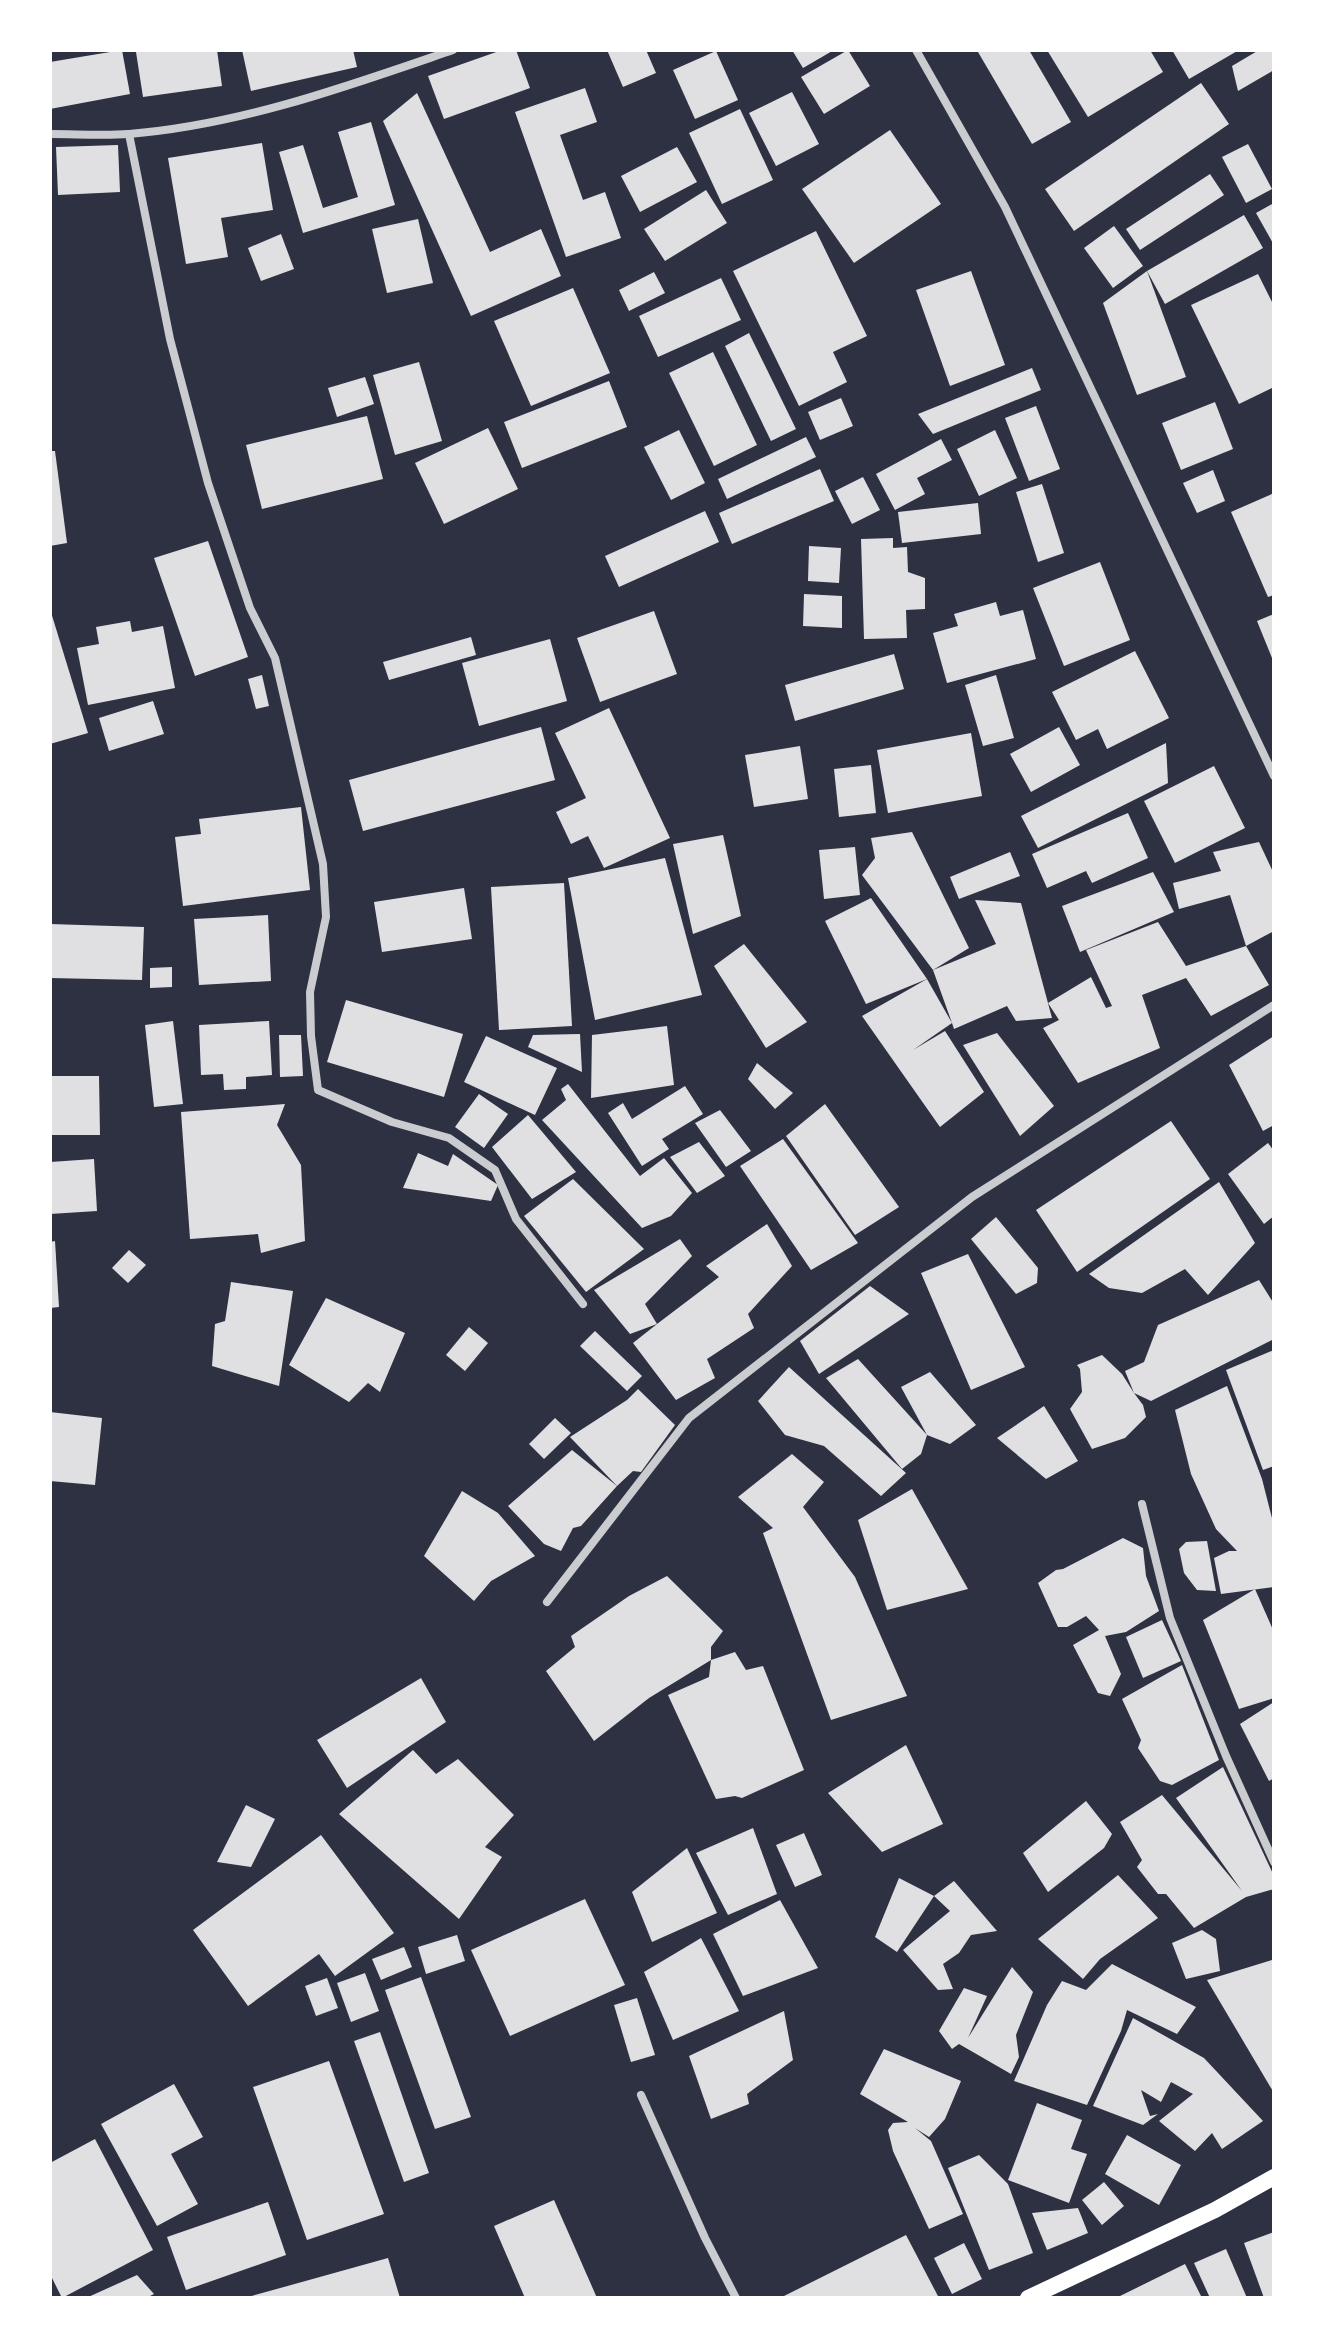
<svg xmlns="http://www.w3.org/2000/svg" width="1324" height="2348" font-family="Jost,sans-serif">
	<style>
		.building { fill: #e0e0e3 }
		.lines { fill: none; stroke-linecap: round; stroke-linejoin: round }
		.minor { stroke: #caccd0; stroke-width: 8 }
		.secondary { stroke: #fff; stroke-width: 16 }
	</style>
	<rect width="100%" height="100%" fill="#2d3142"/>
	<!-- building -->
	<g class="building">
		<polygon points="122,50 130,94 50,109 50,62"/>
		<polygon points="150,50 217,50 222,86 143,97 136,52"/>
		<polygon points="242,50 353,50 357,67 251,91"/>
		<polygon points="502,50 516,50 530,88 444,119 428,76"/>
		<polygon points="607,50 646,50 656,73 623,87"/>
		<polygon points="792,50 834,50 803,68"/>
		<polygon points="848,50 870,86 824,114 801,77"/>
		<polygon points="981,50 1029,50 1071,122 1032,144 978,52"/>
		<polygon points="1047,50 1150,50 1163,72 1088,117"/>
		<polygon points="1172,50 1239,50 1189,79"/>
		<polygon points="1259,50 1274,50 1274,70 1238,91 1232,66"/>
		<polygon points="716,51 738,100 695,119 673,70"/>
		<polygon points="1201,83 1229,124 1074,231 1045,189"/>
		<polygon points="585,88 597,122 560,135 583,200 605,192 621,238 566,257 515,112"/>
		<polygon points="792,92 819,144 776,166 749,113"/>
		<polygon points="417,93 490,252 541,229 561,276 471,316 383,121"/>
		<polygon points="740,109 773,180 722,204 689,133"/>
		<polygon points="371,122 395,205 303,233 279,152 303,145 323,208 358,197 338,132"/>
		<polygon points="890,130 941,204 854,263 802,189"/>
		<polygon points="262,143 273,210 221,218 228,257 186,264 168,158"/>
		<polygon points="1248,144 1272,189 1246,203 1222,157"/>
		<polygon points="118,145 120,192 58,195 56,147"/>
		<polygon points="677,147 697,182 640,212 621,176"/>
		<polygon points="1210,174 1224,195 1140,250 1126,229"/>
		<polygon points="706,190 727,223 665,261 644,229"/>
		<polygon points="1274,203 1274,245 1256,213"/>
		<polygon points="1244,215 1263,248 1165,304 1147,271"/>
		<polygon points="418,219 433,283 387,293 372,229"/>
		<polygon points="1114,226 1143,266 1113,288 1084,248"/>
		<polygon points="816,231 867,336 833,352 847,382 799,406 733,271"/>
		<polygon points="281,234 294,269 261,281 248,248"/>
		<polygon points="971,271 1005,365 950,386 916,290"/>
		<polygon points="1147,271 1186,377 1137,395 1103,303"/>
		<polygon points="654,272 665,293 629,311 619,290"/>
		<polygon points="1258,274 1274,306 1274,387 1239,404 1191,305"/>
		<polygon points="721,278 741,320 658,357 639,316"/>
		<polygon points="573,288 610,373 531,406 494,321"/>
		<polygon points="749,333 796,429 771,441 725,346"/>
		<polygon points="713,352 757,445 714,466 669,373"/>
		<polygon points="419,362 442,441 395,455 373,375"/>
		<polygon points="1032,368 1041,390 933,434 918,414"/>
		<polygon points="365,377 374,404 337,417 328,388"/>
		<polygon points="609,381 627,427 522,468 504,422"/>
		<polygon points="841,398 853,426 820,440 808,412"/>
		<polygon points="1215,402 1233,449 1181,470 1162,423"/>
		<polygon points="1036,406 1060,469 1029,481 1005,418"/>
		<polygon points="367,416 383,479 262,509 246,445"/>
		<polygon points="488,428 518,489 444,524 415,463"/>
		<polygon points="679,430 705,483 671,500 644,447"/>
		<polygon points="995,430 1017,478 979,496 957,449"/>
		<polygon points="806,437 816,457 727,499 718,479"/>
		<polygon points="941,439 952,460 917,478 925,494 895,510 876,474"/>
		<polygon points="50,451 55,451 67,543 50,546"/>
		<polygon points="820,469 834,501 732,544 719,513"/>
		<polygon points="1213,470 1225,501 1197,513 1183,483"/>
		<polygon points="863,477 880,510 852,524 835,491"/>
		<polygon points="1042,484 1064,553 1038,562 1016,492"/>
		<polygon points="1274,493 1274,595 1268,597 1231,512"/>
		<polygon points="978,503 981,534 902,543 898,512"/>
		<polygon points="705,511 719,542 619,587 605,556"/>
		<polygon points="893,538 893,548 907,547 908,572 925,578 925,609 906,610 907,638 864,639 861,539"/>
		<polygon points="208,541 248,657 195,676 154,558"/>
		<polygon points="809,546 841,548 839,583 808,581"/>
		<polygon points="1100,562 1130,640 1064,666 1033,588"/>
		<polygon points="804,594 842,596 842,628 803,626"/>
		<polygon points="996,602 1000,616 1023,610 1036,659 947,683 933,633 958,626 954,614"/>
		<polygon points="50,609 88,733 50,744"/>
		<polygon points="654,611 677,674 600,702 577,638"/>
		<polygon points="1274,614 1274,663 1257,621"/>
		<polygon points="130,621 132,632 163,626 175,688 88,705 77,648 99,644 96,627"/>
		<polygon points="471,637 476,655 389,680 383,662"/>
		<polygon points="550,639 567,701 479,726 462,663"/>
		<polygon points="1135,651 1169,718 1107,749 1098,729 1076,740 1052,692"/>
		<polygon points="894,654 904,689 795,721 785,685"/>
		<polygon points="262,675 269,706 256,709 248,679"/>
		<polygon points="996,675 1014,738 983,746 965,685"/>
		<polygon points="153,701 164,734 109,751 99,718"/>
		<polygon points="609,708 670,838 604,868 588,836 571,844 556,812 586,798 555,733"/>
		<polygon points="541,727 555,780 363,831 349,780"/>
		<polygon points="1059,727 1080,765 1031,792 1010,754"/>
		<polygon points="971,733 982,796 888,813 877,750"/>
		<polygon points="1166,743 1168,783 1038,848 1021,816"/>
		<polygon points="800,746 808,799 754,807 745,755"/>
		<polygon points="871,765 876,813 839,817 834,769"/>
		<polygon points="1214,766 1245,828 1175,863 1144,801"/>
		<polygon points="301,807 310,890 183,906 175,837 201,834 199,819"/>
		<polygon points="1128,813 1148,858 1092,883 1086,871 1047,888 1032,854"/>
		<polygon points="912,832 969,948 933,970 996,944 975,900 1021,903 1052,1018 1016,1021 1007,1006 954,1029 952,1023 913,1050 945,1031 984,1092 940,1127 862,1016 927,979 952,1023 933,970 862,875 875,858 871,838"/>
		<polygon points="723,835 741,916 693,934 673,844"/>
		<polygon points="1259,842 1274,874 1274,931 1246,946 1230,895 1179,909 1173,883 1221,871 1213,852"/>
		<polygon points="855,847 860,895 824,899 819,850"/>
		<polygon points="1010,852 1020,876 959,899 950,877"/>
		<polygon points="665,858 702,995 595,1020 568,878"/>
		<polygon points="1153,872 1174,912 1080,952 1062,906"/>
		<polygon points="564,883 572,1026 499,1030 491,887"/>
		<polygon points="464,888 472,939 382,952 374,902"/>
		<polygon points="871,898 927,979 866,1004 825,921"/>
		<polygon points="268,915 271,981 199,985 194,919"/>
		<polygon points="1158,922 1186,966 1246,946 1269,985 1211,1016 1186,978 1142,995 1160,1048 1078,1083 1043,1028 1059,1020 1048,1003 1091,977 1106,1008 1112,1006 1086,950"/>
		<polygon points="50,924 144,927 142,980 50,978"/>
		<polygon points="744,944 807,1022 766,1048 714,966"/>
		<polygon points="172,967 172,987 150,988 150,968"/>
		<polygon points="346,1000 463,1034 444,1097 327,1062"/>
		<polygon points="173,1021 183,1104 154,1107 145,1025"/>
		<polygon points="269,1021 272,1075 246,1077 246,1089 224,1090 223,1074 201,1075 199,1025"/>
		<polygon points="667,1026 674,1085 591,1098 592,1035"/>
		<polygon points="997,1033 1054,1106 1020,1136 963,1045"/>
		<polygon points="580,1034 582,1072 528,1047 533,1035"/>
		<polygon points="279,1035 301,1035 303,1076 280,1077"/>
		<polygon points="486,1036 557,1068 535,1115 464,1082"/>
		<polygon points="1274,1036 1274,1125 1263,1131 1229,1065"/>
		<polygon points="757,1063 793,1093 775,1109 748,1079"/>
		<polygon points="50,1076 99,1076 100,1135 50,1135"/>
		<polygon points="568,1084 640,1176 664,1158 692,1193 671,1216 642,1228 542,1120 566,1100 561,1089"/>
		<polygon points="685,1086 703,1114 662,1139 669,1149 642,1166 608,1113 623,1103 632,1119"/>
		<polygon points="479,1094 508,1114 484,1148 455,1127"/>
		<polygon points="285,1104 277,1125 301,1165 305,1241 261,1253 258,1234 190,1239 181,1112"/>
		<polygon points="825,1104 899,1207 855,1235 786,1136"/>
		<polygon points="720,1110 751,1151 726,1167 695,1123"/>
		<polygon points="528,1115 576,1172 532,1199 492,1147"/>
		<polygon points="1171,1121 1210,1179 1077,1272 1036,1210"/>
		<polygon points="783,1139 858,1243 811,1270 740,1166"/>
		<polygon points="699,1142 725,1176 697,1193 670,1157"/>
		<polygon points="1268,1143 1274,1151 1274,1216 1264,1224 1228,1174"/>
		<polygon points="418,1153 448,1166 453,1154 498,1185 491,1201 403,1188"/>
		<polygon points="94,1159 97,1211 50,1214 50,1162"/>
		<polygon points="573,1179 644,1249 586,1292 524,1216"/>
		<polygon points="1219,1182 1255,1243 1208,1295 1185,1269 1142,1293 1109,1288 1089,1274"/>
		<polygon points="996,1217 1038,1268 1037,1283 1016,1294 971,1239"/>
		<polygon points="767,1224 792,1266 748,1314 754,1328 707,1359 715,1378 676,1400 633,1343 657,1324 630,1334 594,1290 680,1239 692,1256 645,1304 657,1324 719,1277 706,1266"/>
		<polygon points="55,1241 59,1307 50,1308 50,1242"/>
		<polygon points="129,1250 146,1265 128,1283 112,1268"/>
		<polygon points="968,1254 1025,1367 971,1390 921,1273"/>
		<polygon points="1259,1280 1274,1304 1274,1339 1151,1401 1134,1393 1143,1405 1146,1417 1125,1438 1092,1449 1070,1409 1082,1392 1080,1369 1077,1365 1102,1355 1122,1374 1134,1393 1125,1371 1144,1362 1158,1325"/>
		<polygon points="231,1282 293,1291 279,1386 212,1366 215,1324 225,1321"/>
		<polygon points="870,1286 909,1314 819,1374 800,1341"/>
		<polygon points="326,1298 405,1333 380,1392 368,1383 349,1402 289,1365"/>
		<polygon points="469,1327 488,1343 465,1371 446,1355"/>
		<polygon points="595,1331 642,1376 627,1391 580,1346"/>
		<polygon points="1274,1350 1274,1466 1263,1470 1226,1370"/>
		<polygon points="858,1359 927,1435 901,1387 930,1372 976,1425 950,1444 927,1435 921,1454 902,1469 826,1378"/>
		<polygon points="789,1367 906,1473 881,1496 824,1446 785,1435 758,1401"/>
		<polygon points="1227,1386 1262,1479 1274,1526 1274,1587 1221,1594 1214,1558 1229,1551 1237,1551 1216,1529 1191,1474 1175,1410"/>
		<polygon points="638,1389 675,1425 641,1472 633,1471 617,1486 570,1437 627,1400"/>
		<polygon points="1044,1406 1078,1461 1046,1479 997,1438"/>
		<polygon points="50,1412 102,1418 95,1485 50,1481"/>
		<polygon points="555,1418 571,1433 544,1459 529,1444"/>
		<polygon points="572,1450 617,1486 581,1526 573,1528 561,1551 544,1544 508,1506"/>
		<polygon points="792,1454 824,1482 803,1507 855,1577 907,1696 831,1720 763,1533 773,1528 738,1497"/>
		<polygon points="912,1489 968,1589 887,1610 858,1520"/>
		<polygon points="462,1491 498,1513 535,1556 491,1581 474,1601 424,1556"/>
		<polygon points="1123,1538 1143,1548 1146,1576 1159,1611 1126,1632 1105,1636 1121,1674 1110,1696 1098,1693 1073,1645 1099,1630 1086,1616 1067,1627 1058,1627 1038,1583 1056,1570 1063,1569"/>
		<polygon points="1207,1541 1216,1591 1197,1590 1184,1573 1179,1549 1186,1542"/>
		<polygon points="667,1576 723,1631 711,1647 711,1660 649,1698 594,1741 546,1671 575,1647 571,1636 629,1596"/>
		<polygon points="1255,1589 1274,1632 1274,1698 1239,1709 1203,1620"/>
		<polygon points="1162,1620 1181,1661 1143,1678 1126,1637"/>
		<polygon points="735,1652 746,1670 763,1666 804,1770 742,1798 735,1796 716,1799 668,1695 709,1677 711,1660"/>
		<polygon points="1182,1665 1219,1760 1172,1785 1160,1781 1138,1748 1141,1740 1122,1699"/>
		<polygon points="421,1678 446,1722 347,1788 317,1740"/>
		<polygon points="1274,1702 1274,1778 1269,1781 1240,1724"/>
		<polygon points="906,1745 943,1824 882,1852 828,1793"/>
		<polygon points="413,1750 436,1774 458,1759 514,1815 485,1847 502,1857 459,1919 339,1814"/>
		<polygon points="1223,1767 1274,1876 1274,1889 1246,1897 1194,1928 1166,1894 1158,1894 1137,1867 1142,1860 1120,1822 1162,1795 1242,1891 1176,1798"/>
		<polygon points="1086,1801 1112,1834 1104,1848 1048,1892 1023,1853"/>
		<polygon points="246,1805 275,1819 251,1867 217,1862"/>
		<polygon points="753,1828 777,1894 728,1915 696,1853"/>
		<polygon points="804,1833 822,1875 795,1887 776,1845"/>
		<polygon points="321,1835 394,1933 335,1976 319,1954 248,2006 193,1930"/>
		<polygon points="687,1848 717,1913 652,1942 632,1892"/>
		<polygon points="1118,1875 1158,1918 1100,1959 1083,1979 1038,1939"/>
		<polygon points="899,1878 934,1896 954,1881 997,1931 971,1935 959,1953 943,1964 953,1989 938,1990 903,1950 950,1911 934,1896 897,1952 875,1937"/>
		<polygon points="585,1899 625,1985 510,2036 471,1950"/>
		<polygon points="780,1900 818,1968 743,1996 713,1934"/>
		<polygon points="1202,1930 1216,1939 1220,1971 1186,1979 1172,1943"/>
		<polygon points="457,1935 465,1961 426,1974 418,1947"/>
		<polygon points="701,1938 739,2011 673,2040 644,1972"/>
		<polygon points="404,1947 412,1967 381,1980 372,1959"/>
		<polygon points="1272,1960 1274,1964 1274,2093 1207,1980"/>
		<polygon points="1112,1964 1196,2007 1177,2034 1127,2010 1121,2031 1087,2105 1014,2081 1047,2005 1062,1981 1086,1990"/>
		<polygon points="1012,1967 1033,1992 1016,2035 1019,2057 1011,2074 959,2044 952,2049 939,2031 964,1988 987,1996 968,2038"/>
		<polygon points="365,1973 379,2011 351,2022 337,1983"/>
		<polygon points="421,1977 471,2117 435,2129 385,1990"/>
		<polygon points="327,1978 338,2008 316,2016 305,1986"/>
		<polygon points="637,1998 655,2055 631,2062 614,2005"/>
		<polygon points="784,2011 793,2060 747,2094 749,2104 711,2119 689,2056"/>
		<polygon points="1133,2018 1204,2058 1263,2121 1222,2149 1212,2133 1195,2151 1159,2121 1193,2094 1171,2082 1161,2102 1141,2090 1150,2116 1158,2114 1143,2125 1093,2106"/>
		<polygon points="380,2032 429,2173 404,2182 354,2041"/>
		<polygon points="884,2049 961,2081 945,2119 929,2137 915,2128 931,2141 963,2214 929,2229 893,2151 888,2130 893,2123 908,2122 860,2094"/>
		<polygon points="329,2061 384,2214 307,2240 253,2087"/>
		<polygon points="174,2084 203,2137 171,2154 198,2204 157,2226 101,2124"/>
		<polygon points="1037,2103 1082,2120 1071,2149 1087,2154 1069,2203 1008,2180"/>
		<polygon points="1127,2135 1181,2165 1159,2205 1105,2174"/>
		<polygon points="95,2139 153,2250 62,2298 50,2274 50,2163"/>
		<polygon points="979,2155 1008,2184 1033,2253 989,2270 948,2168"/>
		<polygon points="1104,2182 1124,2206 1102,2225 1082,2200"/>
		<polygon points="554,2200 597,2298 525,2298 494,2226"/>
		<polygon points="268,2202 286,2255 186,2290 167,2237"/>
		<polygon points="1078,2208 1088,2233 1047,2250 1032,2213"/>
		<polygon points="1274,2232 1274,2298 1264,2298 1244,2243"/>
		<polygon points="906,2235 939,2298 780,2298"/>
		<polygon points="964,2243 982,2279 952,2294 934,2258"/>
		<polygon points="1226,2249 1247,2298 1210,2298 1194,2263"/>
		<polygon points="388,2258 400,2298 248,2298 248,2297"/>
		<polygon points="1185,2264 1201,2296 1197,2298 1116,2298"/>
		<polygon points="137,2275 154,2294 146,2298 86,2298"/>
	</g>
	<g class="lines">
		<!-- minor -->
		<g class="minor">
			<polyline points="916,50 1005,207 1274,776"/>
			<path d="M50 134C76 134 103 136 129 134 241 125 348 86 453 50"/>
			<polyline points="129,134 170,339 208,483 250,608 275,658 323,864 326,917 310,992 311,1036 318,1090 392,1122 449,1138 495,1170 516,1219 583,1304"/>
			<polyline points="1142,1504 1170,1618 1226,1756 1274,1862"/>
			<polyline points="547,1602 689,1418 972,1197 1274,1005"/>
			<polyline points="641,2095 705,2238 736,2298"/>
		</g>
		<!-- secondary -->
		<polyline class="secondary" points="1028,2298 1215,2210 1274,2177"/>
	</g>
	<!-- border -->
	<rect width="1324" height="2348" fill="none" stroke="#ffffff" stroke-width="104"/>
</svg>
